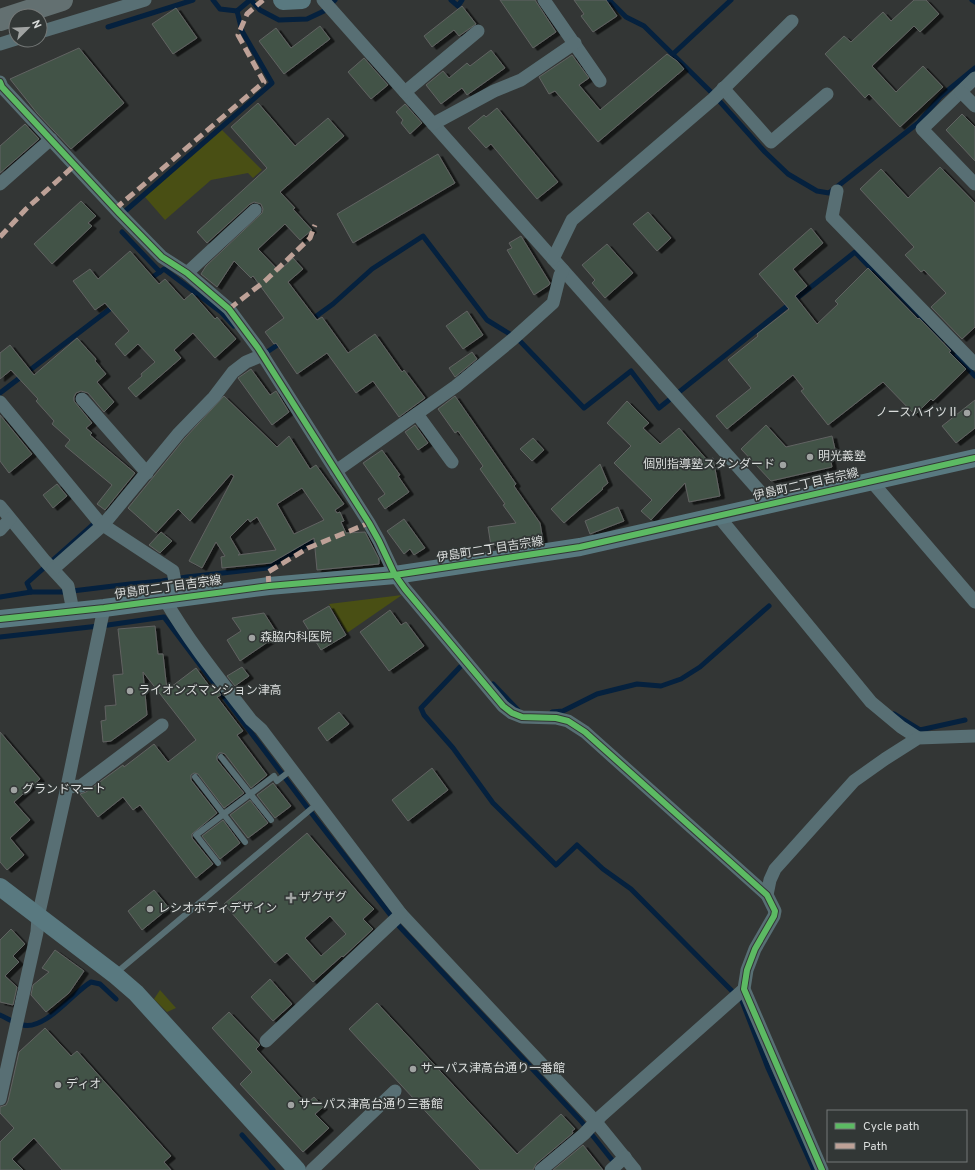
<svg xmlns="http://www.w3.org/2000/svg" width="975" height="1170" font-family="Overpass,'Noto Sans JP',sans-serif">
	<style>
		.green { fill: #494f14 }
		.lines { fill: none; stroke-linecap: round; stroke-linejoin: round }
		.stream { stroke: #05213e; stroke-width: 5 }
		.building { fill: #435247; stroke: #616362; fill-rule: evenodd; filter: url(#shadow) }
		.lane { stroke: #586f74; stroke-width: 6 }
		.street { stroke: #586f74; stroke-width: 13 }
		.secondary { stroke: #597980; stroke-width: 18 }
		.highway { stroke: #637071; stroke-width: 22 }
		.quiet { stroke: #bda197; stroke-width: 5; stroke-dasharray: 10 5; stroke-linecap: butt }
		.cycleway-casing { stroke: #323736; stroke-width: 8 }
		.cycleway { stroke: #5cba63; stroke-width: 6 }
		.poi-dot { fill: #a0a3a2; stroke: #323736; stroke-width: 1.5 }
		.labels { text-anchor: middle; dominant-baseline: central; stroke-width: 3.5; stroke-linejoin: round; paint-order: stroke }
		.poi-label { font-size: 12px; fill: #dadddc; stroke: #323736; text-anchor: start }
		.street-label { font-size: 12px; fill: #dadddc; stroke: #323736 }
	</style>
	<defs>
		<filter id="shadow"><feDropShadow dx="4.5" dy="2.5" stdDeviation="0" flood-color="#0009"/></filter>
	</defs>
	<rect width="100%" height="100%" fill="#333635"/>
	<!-- green -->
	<g class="green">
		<polygon points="222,130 262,170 253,178 248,173 211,180 165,220 145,197"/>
		<polygon points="402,595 347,633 329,604"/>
		<polygon points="160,990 176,1008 167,1012 154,999"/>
	</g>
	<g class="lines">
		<!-- stream -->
		<g class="stream">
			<polyline points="213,0 220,9 237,11 250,0"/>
			<polyline points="251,0 260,10 279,20 307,19 324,11 335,0"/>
			<polyline points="451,0 458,6 462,0"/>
			<polyline points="609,0 626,17 644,26 714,95 765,152 788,174 817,191 829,193 918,123 941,96 975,68"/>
			<polyline points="972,0 975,2"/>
			<polyline points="108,27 193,0"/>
			<polyline points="673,54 731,0"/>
			<polyline points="123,213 272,83 242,31 237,11"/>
			<polyline points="122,232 160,272"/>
			<polyline points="147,281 164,269 221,312 234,326"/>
			<polyline points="311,320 333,304 372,269 423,236 487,320 513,336"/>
			<polyline points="518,339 584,408 631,371 659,408 855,252 941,341"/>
			<polyline points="946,346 975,376"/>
			<polyline points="267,352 282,342"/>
			<polyline points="0,393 115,305"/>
			<polyline points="31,592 27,583 98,520"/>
			<polyline points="0,597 31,592 64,592 130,584 162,581 187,577 267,568 307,545 319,540"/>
			<polyline points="0,637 108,625 164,617 316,819 399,926 581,1121 616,1165"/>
			<polyline points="460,667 421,708 424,715 453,748 493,803 556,865 577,845 603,869 631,889 732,991"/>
			<polyline points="493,684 518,710"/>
			<polyline points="552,712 563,711 597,694 637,684 661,686 681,679 700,667 769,606"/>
			<polyline points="894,714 920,730 965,720"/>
			<polyline points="742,1001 768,1068 814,1170"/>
			<path d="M0 1015C7 1018 16 1024 23 1025 46 1030 72 993 91 982L100 984 116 999"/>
			<polyline points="242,1135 273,1170"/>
		</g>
	</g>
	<!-- building -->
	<g class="building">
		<polygon points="500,0 535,0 556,32 533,48"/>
		<polygon points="574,0 606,0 617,16 593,32 581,16 584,14"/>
		<polygon points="914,0 926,0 939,14 920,32 914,26 872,66 896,92 923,66 943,87 900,127 869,94 865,98 825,54 844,36 851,42 883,12 891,21"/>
		<polygon points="462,6 476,24 459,36 454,30 432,47 424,36"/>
		<polygon points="176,8 197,38 173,54 152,24"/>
		<polygon points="320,26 330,39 284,74 259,41 276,28 291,48"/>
		<polygon points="79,48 124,103 71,149 37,113 10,79"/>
		<polygon points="491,50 505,68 467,95 462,88 441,104 426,85 443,71 449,78 467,63 470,66"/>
		<polygon points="667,54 677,61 684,69 598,142 555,91 549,94 539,77 572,55 589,78 579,85 600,110"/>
		<polygon points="364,58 388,85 371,99 348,72"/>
		<polygon points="258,103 295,146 328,118 344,136 280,192 295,208 293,209 312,230 300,240 285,224 258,249 279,271 293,258 303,269 288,282 317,320 322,317 348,353 375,334 402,372 404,370 425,398 399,417 373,381 356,393 327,353 297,374 276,343 274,344 265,332 284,318 253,276 251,278 234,261 217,287 201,274 206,266 262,213 263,209 261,204 254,202 250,204 207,243 197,232 267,168 231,127"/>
		<polygon points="405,104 422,123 410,134 401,123 403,120 396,112"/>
		<polygon points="497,108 558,182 537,199 491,144 486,148 468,128 484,115 486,117"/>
		<polygon points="962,114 975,127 975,161 946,130"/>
		<polygon points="25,124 39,139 0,173 0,146"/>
		<polygon points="438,154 455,183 353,243 337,214"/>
		<polygon points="940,167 975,203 975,327 962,339 931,307 946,293 924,270 921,272 905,255 914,247 860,189 881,169 908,198"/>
		<polygon points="81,201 96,216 88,223 92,226 52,264 34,244"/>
		<polygon points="648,212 671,238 657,251 633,224"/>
		<polygon points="811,228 823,243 793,269 807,286 795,296 817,324 838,304 835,301 868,268 918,319 919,318 951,351 949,352 966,369 933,401 931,399 915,415 883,382 828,425 801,391 804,389 793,375 727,429 716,416 751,388 728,360 758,336 757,334 789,309 759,274"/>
		<polygon points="521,236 550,283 549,285 534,295 507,250 512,248 509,243"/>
		<polygon points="607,244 633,273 605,298 592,283 595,280 582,265"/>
		<polygon points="130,251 159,284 165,279 184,300 192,293 215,319 217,317 236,339 215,358 193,333 174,350 181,358 136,397 128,388 142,376 141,374 155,362 138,344 125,356 115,344 129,331 105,303 95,310 73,281 90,269 98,279"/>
		<polygon points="467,311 483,335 463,349 446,326"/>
		<polygon points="77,338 96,359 95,361 106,374 97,382 114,402 104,412 88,393 81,391 76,393 74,397 74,401 92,423 86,428 92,433 90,435 135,473 105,510 97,504 112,485 65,446 70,440 52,424 54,421 36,401 38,399 11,370 0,379 0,353 10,345 34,375"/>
		<polygon points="472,352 477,359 455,377 449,368"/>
		<polygon points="251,369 270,395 276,391 289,412 272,425 238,378"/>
		<path d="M224 396 277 447 289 436 310 469 316 465 344 504 335 510 337 513 340 512 344 521 341 522 346 533 365 532 379 559V564L317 570 314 538 271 563 222 568 221 557 225 556 216 542 202 568 189 561 234 476 231 474 190 521 178 509 156 533 128 508 185 438ZM302 488 324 520 294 534 277 504ZM257 517 276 550 238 555 240 554 230 537 248 519 250 522Z"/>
		<polygon points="455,396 516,484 514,486 540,523 543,541 522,545 521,541 491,546 488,527 516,523 503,505 505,504 480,469 483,466 458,431 455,433 438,409"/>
		<polygon points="975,400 975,428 956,443 942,426"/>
		<polygon points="627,401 649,423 643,428 660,444 679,428 707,460 713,458 720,496 689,502 685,483 651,520 641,511 652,500 614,463 631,446 607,423"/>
		<polygon points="0,415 32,454 9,473 0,461"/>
		<polygon points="415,425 428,443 418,450 405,432"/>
		<polygon points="766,425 786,447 832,436 835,449 829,451 832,467 771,481 741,449"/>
		<polygon points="533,438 544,450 532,461 520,449"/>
		<polygon points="382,450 400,475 398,476 409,492 385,509 378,499 385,494 363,463"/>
		<polygon points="600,464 608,483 602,488 603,489 564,523 551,509"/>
		<polygon points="57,484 67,496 53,508 43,495"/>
		<polygon points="618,507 624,521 590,534 585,521"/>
		<polygon points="404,519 425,548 414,555 410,549 404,554 387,531"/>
		<polygon points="161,532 172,541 160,553 149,545"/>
		<polygon points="329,606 346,635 321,650 303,621"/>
		<polygon points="390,610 401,625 406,622 424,646 389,671 360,632"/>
		<polygon points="264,613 278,635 240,661 227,640 241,631 232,618"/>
		<polygon points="155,626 158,654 163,654 167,690 196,668 210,687 214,685 221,695 217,697 243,731 237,735 267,775 251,788 225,754 222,753 219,753 217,756 217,760 244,793 224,808 198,774 194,773 191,775 191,780 217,813 192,834 192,838 213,864 196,878 140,805 133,810 123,797 98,817 80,794 86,792 123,765 124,767 154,744 168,762 196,740 143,672 147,715 111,741 103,742 101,721 106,720 105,706 116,705 113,675 123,674 118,629"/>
		<polygon points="242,667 249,676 235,686 227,676"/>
		<polygon points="339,712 349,724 327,741 318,728"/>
		<polygon points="0,732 40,779 14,802 30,820 10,838 24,855 7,870 0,862"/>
		<polygon points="432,768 448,790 408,821 392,800"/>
		<polygon points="273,783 291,806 275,818 257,795"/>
		<polygon points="250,800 268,823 248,838 230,815"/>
		<polygon points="223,820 240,843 220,859 202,836"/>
		<path d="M307 833 362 897 374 909 363 919 373 929 343 957 342 956 313 982 287 953 275 963 224 904ZM330 916 346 934 321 956 305 938Z"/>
		<polygon points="154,890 169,908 142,930 128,911"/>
		<polygon points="11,929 25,944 13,956 19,962 5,976 17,987 13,1005 0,1002 0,940"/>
		<polygon points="55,950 84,971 69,993 46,1012 31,995 33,985 49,972 42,968"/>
		<polygon points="270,979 292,1004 273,1021 251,997"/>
		<polygon points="377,1003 517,1154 561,1114 575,1129 572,1131 573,1133 536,1164 533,1170 480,1170 349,1029"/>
		<polygon points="229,1012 259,1044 260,1045 256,1049 306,1104 314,1097 323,1107 315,1114 329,1128 303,1152 240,1084 252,1072 212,1028"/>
		<polygon points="45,1028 71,1056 77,1051 171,1156 164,1162 171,1170 62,1170 34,1138 12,1159 23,1170 0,1170 0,1142 14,1128 0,1113 0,1107 6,1105 8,1101 19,1052"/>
		<polygon points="583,1145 603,1170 553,1170"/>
	</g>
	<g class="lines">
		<!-- lane -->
		<g class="lane">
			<polyline points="221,757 271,820"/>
			<polyline points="195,777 245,842"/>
			<polyline points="218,863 196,835 274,776 277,781 291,770"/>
			<polyline points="116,973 317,804"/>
		</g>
		<!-- street -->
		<g class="street">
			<polyline points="323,0 771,504"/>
			<polyline points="544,0 600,81"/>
			<polyline points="40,32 145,0"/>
			<polyline points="0,44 16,39"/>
			<polyline points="975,78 922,129 975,184"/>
			<polyline points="0,82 2,87 120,214 162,257 187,273 229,309 258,348 369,523 379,541 395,575 405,589 503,706 512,713 522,717 556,718 568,721 585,732 767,895 775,911 774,916 755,949 747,970 744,989 822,1170"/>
			<polyline points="723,88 771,142 827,94"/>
			<polyline points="405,92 478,31"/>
			<polyline points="961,92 975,106"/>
			<polyline points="433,124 494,91 521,80 575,43"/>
			<polyline points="0,184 51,139"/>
			<polyline points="837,191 832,217 975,364"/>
			<polyline points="553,259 572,220 713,99 792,21"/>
			<polyline points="187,273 255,210"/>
			<polyline points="82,399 147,473"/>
			<polyline points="0,402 100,523 173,571 178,598"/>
			<polyline points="417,414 452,462"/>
			<polyline points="336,471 456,386 513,339 553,303 560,275 563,270"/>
			<polyline points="872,482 975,602"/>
			<polyline points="0,506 45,561 68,586 73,611"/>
			<polyline points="719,517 871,702 901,727 918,738"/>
			<polyline points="0,530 10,519"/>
			<polyline points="53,569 103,525 179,433 214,397 233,372 246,362 263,355"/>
			<path d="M165 600C190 643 221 681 251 720L261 729 401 914 596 1122 635 1170"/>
			<polyline points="67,787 81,786 162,725"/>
			<polyline points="767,895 770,880 775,869 854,781 885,759 918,738 975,736"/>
			<polyline points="266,1041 401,914"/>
			<polyline points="0,1099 37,932 38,917 67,787 104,608"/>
			<polyline points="312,1170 395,1091"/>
			<polyline points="541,1170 584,1134 601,1116 744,989"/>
			<polyline points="611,1170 625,1157"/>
		</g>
		<!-- secondary -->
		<g class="secondary">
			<polyline points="282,0 283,1 302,0"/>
			<polyline points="0,619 104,608 269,586 395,575 580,547 975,458"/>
			<polyline points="0,887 114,974 136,993 297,1170"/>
		</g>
		<!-- highway -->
		<polyline class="highway" points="0,20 62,0"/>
		<!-- quiet -->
		<g class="quiet">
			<polyline points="115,209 264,82 238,35 247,14 263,0"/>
			<polyline points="0,237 26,209 75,165"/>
			<polyline points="229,309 265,281 310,238 315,225"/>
			<polyline points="269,586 268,572 308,548 369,523"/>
		</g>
		<defs>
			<g id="cycleway">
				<polyline points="0,82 2,87 120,214 162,257 187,273 229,309 258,348 369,523 379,541 395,575 405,589 503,706 512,713 522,717 556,718 568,721 585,732 767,895 775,911 774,916 755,949 747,970 744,989 822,1170"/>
				<polyline points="0,619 104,608 269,586 395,575 580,547 975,458"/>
			</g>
		</defs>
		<!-- cycleway casing -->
		<use href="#cycleway" class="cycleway-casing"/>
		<!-- cycleway -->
		<use href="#cycleway" class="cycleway"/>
	</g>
	<!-- markers -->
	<g class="poi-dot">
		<circle cx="967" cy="413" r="4"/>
		<circle cx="810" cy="457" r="4"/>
		<circle cx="783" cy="465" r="4"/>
		<circle cx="252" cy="638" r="4"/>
		<circle cx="130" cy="691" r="4"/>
		<circle cx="14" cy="790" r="4"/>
		<path d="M289 892h4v4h4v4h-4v4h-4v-4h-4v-4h4z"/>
		<circle cx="150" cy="909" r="4"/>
		<circle cx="413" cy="1069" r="4"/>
		<circle cx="58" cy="1085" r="4"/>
		<circle cx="291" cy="1105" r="4"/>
	</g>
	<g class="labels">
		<!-- poi labels -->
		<g class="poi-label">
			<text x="959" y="413" text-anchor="end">ノースハイツⅡ</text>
			<text x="818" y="457">明光義塾</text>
			<text x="775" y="465" text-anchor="end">個別指導塾スタンダード</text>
			<text x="260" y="638">森脇内科医院</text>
			<text x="138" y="691">ライオンズマンション津高</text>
			<text x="22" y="790">グランドマート</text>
			<text x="299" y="898">ザグザグ</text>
			<text x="158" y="909">レシオボディデザイン</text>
			<text x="421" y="1069">サーパス津高台通り一番館</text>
			<text x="66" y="1085">ディオ</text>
			<text x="299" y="1105">サーパス津高台通り三番館</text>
		</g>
		<!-- street labels -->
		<g class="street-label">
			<text transform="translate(806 485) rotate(-13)">伊島町二丁目吉宗線</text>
			<text transform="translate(490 550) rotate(-9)">伊島町二丁目吉宗線</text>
			<text transform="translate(168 588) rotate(-8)">伊島町二丁目吉宗線</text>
		</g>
	</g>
	<!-- legend -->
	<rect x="827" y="1110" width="140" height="52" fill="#323736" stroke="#757978"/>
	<rect x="835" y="1123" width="20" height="6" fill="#5cba63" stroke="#757978"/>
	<text x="863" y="1130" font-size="12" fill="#dadddc">Cycle path</text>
	<rect x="835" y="1143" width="20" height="6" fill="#bda197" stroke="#757978"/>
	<text x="863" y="1150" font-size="12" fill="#dadddc">Path</text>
	<!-- north arrow -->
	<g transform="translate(28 28) rotate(66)"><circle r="19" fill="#323736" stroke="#757978"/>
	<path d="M0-3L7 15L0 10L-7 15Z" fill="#a0a3a2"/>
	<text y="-6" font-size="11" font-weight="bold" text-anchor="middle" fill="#dadddc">N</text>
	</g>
</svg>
